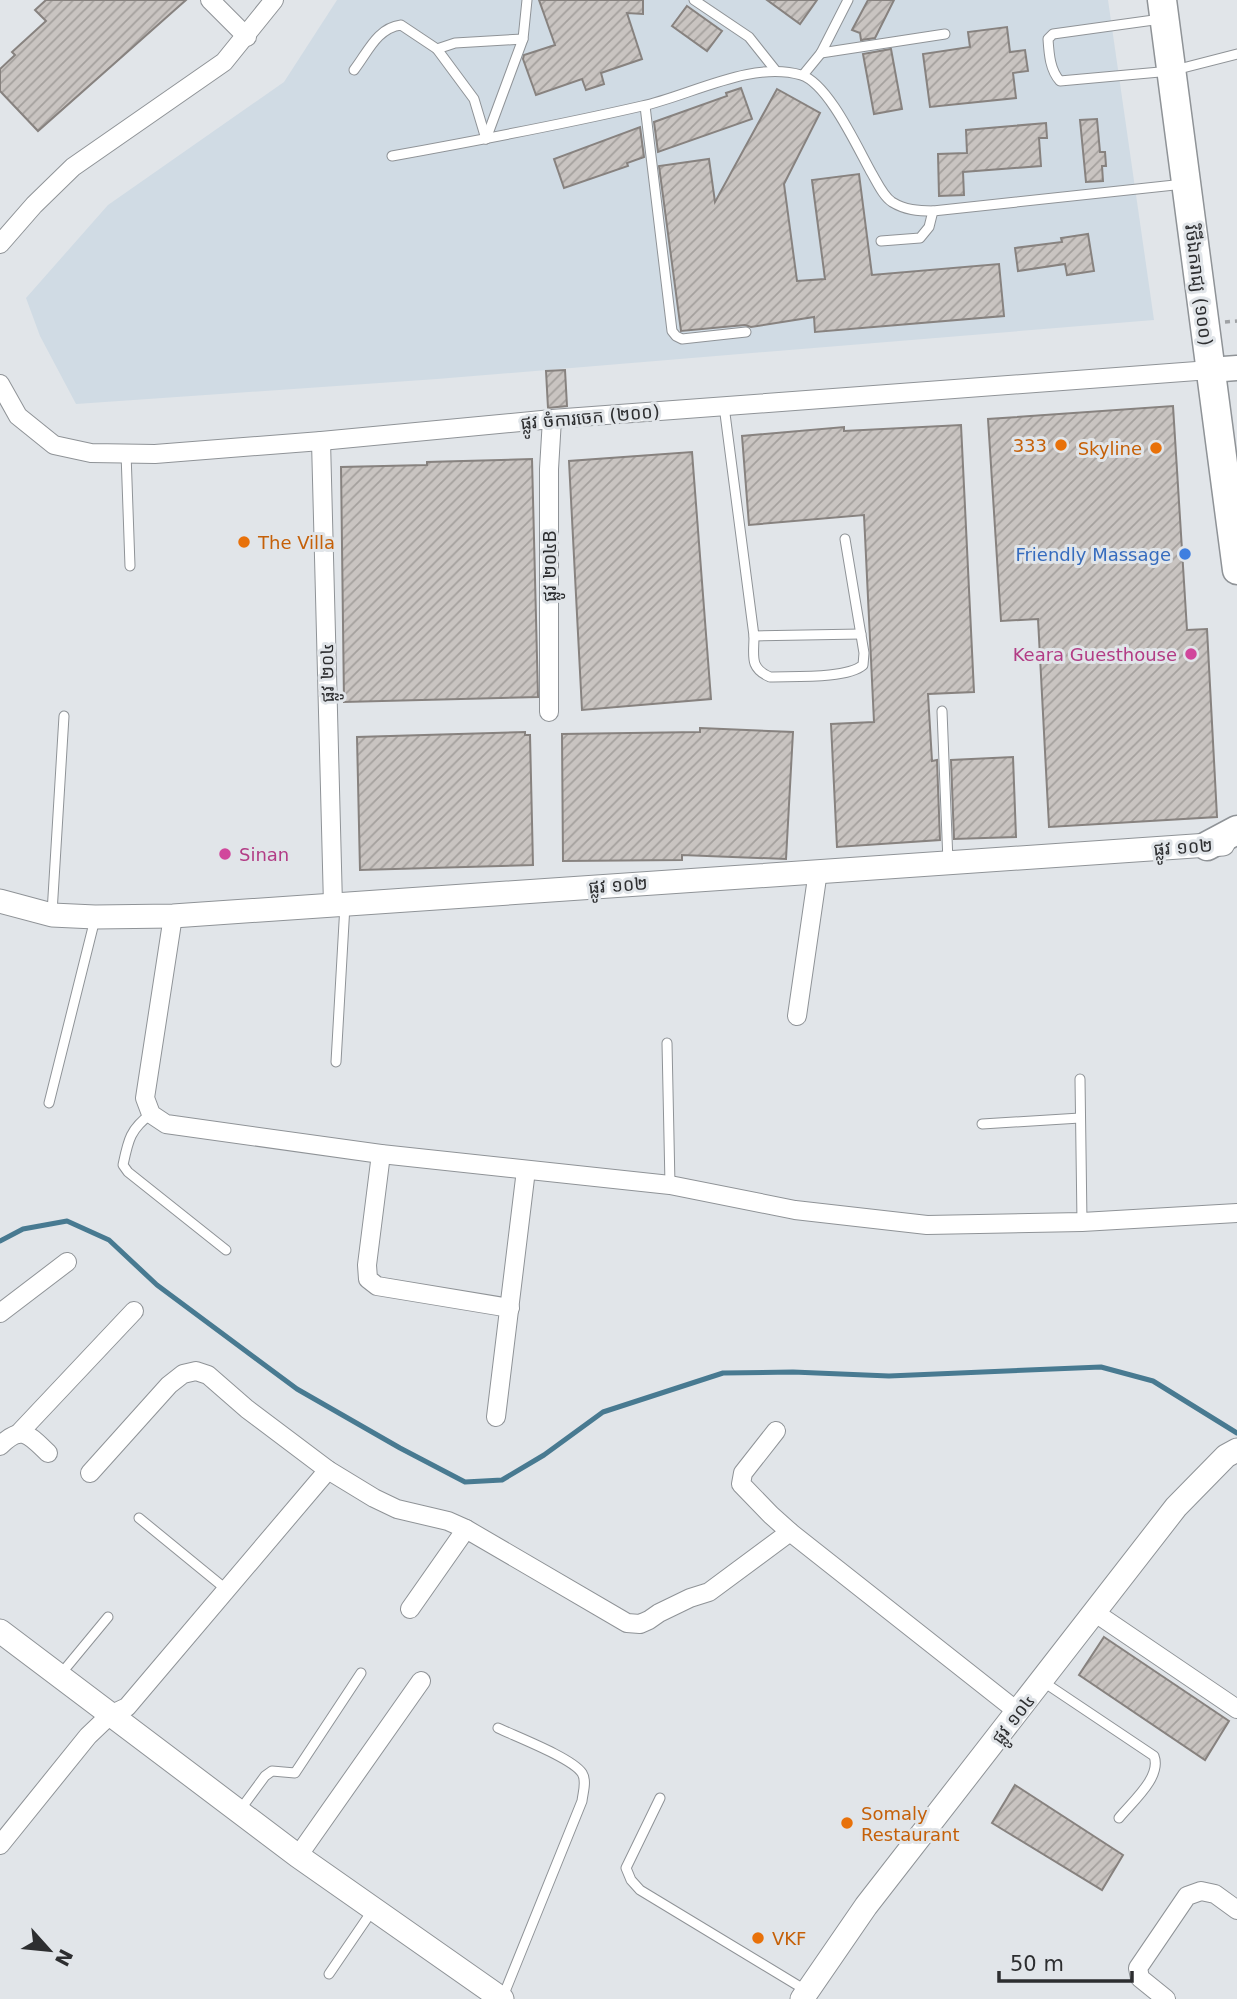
<svg xmlns="http://www.w3.org/2000/svg" width="1237" height="1999" font-family="'DejaVu Sans','Noto Sans Khmer',sans-serif">
	<style>
		.built { fill: #d0dbe4 }
		.lines { fill: none; stroke-linecap: round; stroke-linejoin: round }
		.stream { stroke: #487a91; stroke-width: 5 }
		.building { fill: url(#building-hatch); stroke: #87827f; stroke-width: 2 }
		.service-casing { stroke: #8f9397; stroke-width: 11 }
		.minor-casing { stroke: #8f9397; stroke-width: 20 }
		.tertiary-casing { stroke: #8f9397; stroke-width: 25 }
		.secondary-casing { stroke: #8f9397; stroke-width: 27 }
		.primary-casing { stroke: #8f9397; stroke-width: 31 }
		.path { stroke: #9ea1a4; stroke-width: 3.5; stroke-dasharray: 5 5; stroke-linecap: butt }
		.service { stroke: #fff; stroke-width: 9 }
		.minor { stroke: #fff; stroke-width: 18 }
		.tertiary { stroke: #fff; stroke-width: 23 }
		.secondary { stroke: #fff; stroke-width: 24 }
		.primary { stroke: #fff; stroke-width: 28 }
		.food-dot { fill: #e8710a; stroke: #e1e5e9; stroke-width: 2.5 }
		.shop-dot { fill: #3f7fe0; stroke: #e1e5e9; stroke-width: 2.5 }
		.hotel-dot { fill: #d1479c; stroke: #e1e5e9; stroke-width: 2.5 }
		.labels { text-anchor: middle; dominant-baseline: central; stroke-width: 6; stroke-linejoin: round; paint-order: stroke }
		.street-label { font-size: 18px; fill: #2d2e30; stroke: #e1e5e9 }
		.food-label { font-size: 18px; fill: #c56008; stroke: #e1e5e9; text-anchor: start }
		.shop-label { font-size: 18px; fill: #366cbe; stroke: #e1e5e9; text-anchor: end }
		.hotel-label { font-size: 18px; fill: #b23c85; stroke: #e1e5e9; text-anchor: end }
	</style>
	<defs>
		<pattern id="building-hatch" width="6" height="6" patternUnits="userSpaceOnUse" patternTransform="scale(1.75)"><rect width="6" height="6" fill="#c9c4c1"/><path d="M-1 1l2-2M0 6l6-6M5 7l2-2" fill="none" stroke="#a4a09d"/></pattern>
	</defs>
	<rect width="100%" height="100%" fill="#e1e5e9"/>
	<!-- built -->
	<polygon class="built" points="337,0 1108,0 1154,320 437,379 76,404 40,336 26,298 108,205 284,82"/>
	<g class="lines">
		<!-- stream -->
		<polyline class="stream" points="0,1241 23,1229 67,1221 109,1240 157,1285 297,1389 400,1448 465,1482 502,1480 544,1455 603,1412 723,1373 793,1372 889,1376 1101,1367 1153,1381 1237,1433"/>
	</g>
	<!-- building -->
	<g class="building">
		<polygon points="46,0 186,0 38,131 0,91 0,69 15,55 12,52 46,21 35,10"/>
		<polygon points="539,0 643,0 643,14 627,13 642,59 601,73 604,84 586,90 582,79 536,95 523,59 524,55 555,45"/>
		<polygon points="767,0 817,0 800,24"/>
		<polygon points="868,0 894,0 875,38 861,40 860,33 852,30"/>
		<polygon points="687,6 722,31 707,51 672,26"/>
		<polygon points="1007,27 1010,52 1025,50 1028,71 1013,73 1016,98 930,107 923,54 970,47 968,32"/>
		<polygon points="891,49 902,109 874,114 863,54"/>
		<polygon points="741,88 752,119 658,152 654,122 727,96 726,93"/>
		<polygon points="777,89 820,113 784,184 797,281 825,279 812,180 859,174 872,275 999,264 1004,316 815,332 814,317 751,327 745,325 681,331 659,166 709,159 715,202"/>
		<polygon points="1097,119 1100,152 1105,152 1106,166 1102,166 1103,181 1086,182 1080,120"/>
		<polygon points="1046,123 1047,138 1039,138 1041,166 963,172 964,195 939,196 938,154 967,153 966,130"/>
		<polygon points="640,127 644,157 627,163 628,166 564,188 554,159"/>
		<polygon points="1088,234 1094,271 1067,275 1065,264 1018,271 1015,248 1062,242 1061,238"/>
		<polygon points="565,370 567,406 548,408 546,371"/>
		<polygon points="1173,406 1187,630 1207,629 1217,817 1049,827 1038,619 1001,621 988,419"/>
		<polygon points="961,425 974,692 928,694 932,761 937,760 940,840 837,847 831,724 874,722 864,515 749,525 742,436 844,427 844,431"/>
		<polygon points="692,452 711,699 582,710 569,461"/>
		<polygon points="532,459 538,697 344,702 341,467 427,465 427,462"/>
		<polygon points="700,728 793,732 786,859 682,855 682,860 563,861 562,734 700,732"/>
		<polygon points="525,732 525,735 530,735 533,865 360,870 357,737"/>
		<polygon points="1013,757 1016,837 954,839 951,760"/>
		<polygon points="1104,1637 1229,1721 1205,1760 1079,1675"/>
		<polygon points="1015,1785 1123,1855 1102,1890 992,1823"/>
	</g>
	<g class="lines">
		<defs>
			<g id="service">
				<polyline points="694,0 749,37 776,71"/>
				<path d="M1161 19 1053 34 1048 39C1049 54 1050 70 1060 81L1171 71 1237 54"/>
				<polyline points="437,49 455,43 523,39"/>
				<polyline points="821,53 945,34"/>
				<path d="M354 70C368 52 377 28 401 25L437 49 474 99 486 139"/>
				<polyline points="803,75 821,53 848,0"/>
				<polyline points="645,106 672,331 676,336 682,339 746,332"/>
				<polyline points="486,139 523,39 527,0"/>
				<path d="M392 156C475 141 559 125 642 106 689 96 752 60 801 75 828 83 857 147 871 172 877 182 883 196 892 202 905 210 918 211 933 211L1184 184"/>
				<polyline points="881,241 920,238 929,227 933,211"/>
				<polyline points="724,406 754,636 861,634"/>
				<polyline points="126,453 130,566"/>
				<path d="M754 636C754 656 749 668 770 677 792 676 847 679 863 665L864 653 845 539"/>
				<polyline points="942,711 948,862"/>
				<polyline points="52,913 64,716"/>
				<polyline points="667,1043 670,1185"/>
				<polyline points="336,1062 345,905"/>
				<polyline points="1080,1079 1082,1222"/>
				<polyline points="49,1103 95,919"/>
				<path d="M151 1114C130 1129 128 1141 123 1165L128 1172 226 1250"/>
				<polyline points="982,1124 1080,1118"/>
				<polyline points="139,1518 227,1590"/>
				<polyline points="60,1675 108,1617"/>
				<path d="M1042 1681 1154 1756C1162 1777 1132 1802 1119 1818"/>
				<path d="M498 1728C517 1737 572 1758 582 1773 587 1781 583 1792 582 1801L502 1999"/>
				<polyline points="660,1798 626,1868 631,1880 640,1890 807,1991"/>
				<polyline points="240,1810 265,1776 272,1771 295,1773 361,1673"/>
				<polyline points="329,1974 372,1911"/>
			</g>
			<g id="minor">
				<polyline points="210,0 247,37"/>
				<polyline points="0,244 34,205 73,167 224,62 274,0"/>
				<polyline points="0,384 18,416 54,445 91,453 155,454 321,441 552,419 1210,370"/>
				<polyline points="321,441 333,905"/>
				<polyline points="549,712 549,469 552,419"/>
				<polyline points="173,916 145,1098 151,1114 166,1124 381,1154 670,1185 795,1210 927,1225 1082,1222 1237,1213"/>
				<polyline points="797,1016 818,871"/>
				<polyline points="381,1154 367,1265 368,1279 377,1286 510,1308"/>
				<polyline points="0,1313 67,1262"/>
				<polyline points="496,1417 526,1170"/>
				<polyline points="776,1431 743,1473 741,1484 771,1515 790,1532"/>
				<polyline points="19,1433 134,1311"/>
				<path d="M0 1446C22 1424 29 1435 48 1453"/>
				<polyline points="90,1473 169,1385 183,1374 196,1371 208,1375 247,1409 328,1470 374,1498 397,1509 448,1521 466,1529 627,1623 640,1624 649,1620 659,1613 690,1598 709,1592 790,1532 1018,1712"/>
				<polyline points="410,1609 466,1529"/>
				<polyline points="1094,1612 1237,1709"/>
				<polyline points="0,1845 88,1736 110,1715 127,1707 328,1470"/>
				<polyline points="298,1856 421,1681"/>
				<polyline points="1166,1999 1140,1978 1138,1968 1187,1896 1201,1891 1215,1894 1237,1910"/>
			</g>
			<g id="tertiary">
				<polyline points="0,901 52,915 95,917 173,916 1223,844"/>
				<polyline points="0,1631 298,1856 502,1999"/>
				<polyline points="802,1999 866,1906 1176,1507 1226,1456 1237,1450"/>
			</g>
			<polyline id="secondary" points="1210,370 1237,368"/>
			<g id="primary">
				<polyline points="1162,0 1237,570"/>
				<polyline points="1207,846 1237,830"/>
			</g>
		</defs>
		<!-- service casing -->
		<use href="#service" class="service-casing"/>
		<!-- minor casing -->
		<use href="#minor" class="minor-casing"/>
		<!-- tertiary casing -->
		<use href="#tertiary" class="tertiary-casing"/>
		<!-- secondary casing -->
		<use href="#secondary" class="secondary-casing"/>
		<!-- primary casing -->
		<use href="#primary" class="primary-casing"/>
		<!-- path -->
		<polyline class="path" points="1225,322 1237,321"/>
		<!-- service -->
		<use href="#service" class="service"/>
		<!-- minor -->
		<use href="#minor" class="minor"/>
		<!-- tertiary -->
		<use href="#tertiary" class="tertiary"/>
		<!-- secondary -->
		<use href="#secondary" class="secondary"/>
		<!-- primary -->
		<use href="#primary" class="primary"/>
	</g>
	<!-- markers -->
	<g class="food-dot">
		<circle cx="1061" cy="445" r="7"/>
		<circle cx="1156" cy="448" r="7"/>
		<circle cx="244" cy="542" r="7"/>
		<circle cx="847" cy="1823" r="7"/>
		<circle cx="758" cy="1938" r="7"/>
	</g>
	<circle class="shop-dot" cx="1185" cy="554" r="7"/>
	<g class="hotel-dot">
		<circle cx="1191" cy="654" r="7"/>
		<circle cx="225" cy="854" r="7"/>
	</g>
	<g class="labels">
		<!-- street labels -->
		<g class="street-label">
			<text transform="translate(1199 285) rotate(83)">វិថីឯករាជ្យ (១០០)</text>
			<text transform="translate(590 417) rotate(-5)">ផ្លូវ ចំការចេក (២០០)</text>
			<text transform="translate(549 566) rotate(-90)">ផ្លូវ ២០៤B</text>
			<text transform="translate(327 673) rotate(-91)">ផ្លូវ ២០៤</text>
			<text transform="translate(1183 847) rotate(-4)">ផ្លូវ ១០២</text>
			<text transform="translate(618 885) rotate(-4)">ផ្លូវ ១០២</text>
			<text transform="translate(1013 1719) rotate(-52)">ផ្លូវ ១០៤</text>
		</g>
		<!-- food labels -->
		<g class="food-label">
			<text x="1047" y="445" text-anchor="end">333</text>
			<text x="1142" y="448" text-anchor="end">Skyline</text>
			<text x="258" y="542">The Villa</text>
			<text x="861" y="1813">Somaly<tspan x="861" dy="21">Restaurant</tspan></text>
			<text x="772" y="1938">VKF</text>
		</g>
		<!-- shop labels -->
		<g class="shop-label">
			<text x="1171" y="554">Friendly Massage</text>
		</g>
		<!-- hotel labels -->
		<g class="hotel-label">
			<text x="1177" y="654">Keara Guesthouse</text>
			<text x="239" y="854" text-anchor="start">Sinan</text>
		</g>
	</g>
	<!-- north arrow -->
	<g transform="translate(49 1950) rotate(117)" stroke="#e1e5e9" stroke-width="5" paint-order="stroke">
	<path d="M0-5L12 26L0 18L-12 26Z" fill="#2d2e30"/>
	<text y="-10" font-size="19" font-weight="bold" text-anchor="middle" fill="#2d2e30">N</text>
	</g>
	<!-- scale -->
	<path d="M999 1971v10h133v-10" fill="none" stroke="#2d2e30" stroke-width="3.5"/>
	<text x="1010" y="1971" font-size="21" fill="#2d2e30" stroke="#e1e5e9" stroke-width="5" paint-order="stroke">50 m</text>
</svg>
